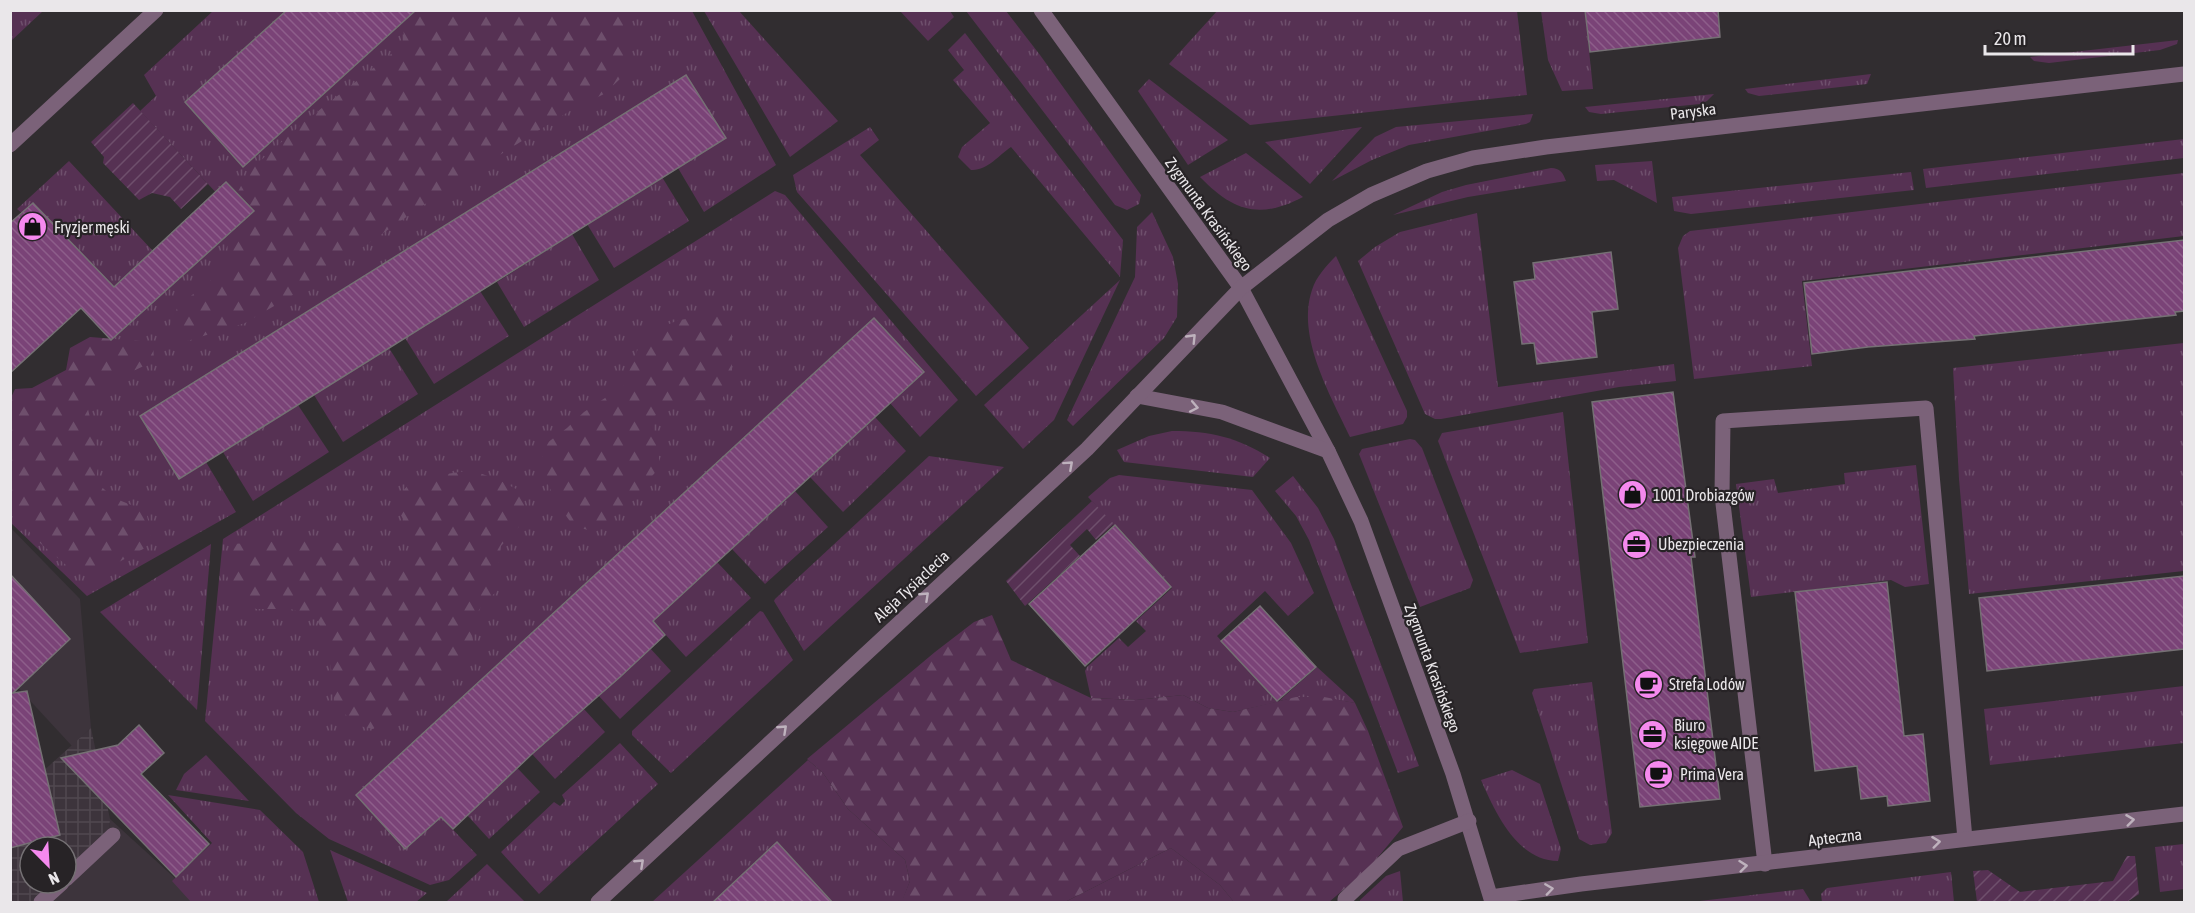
<svg xmlns="http://www.w3.org/2000/svg" width="2195" height="913" font-family="'Asap Condensed',sans-serif">
	<style>
		.built { fill: #3d343c }
		.industrial { fill: url(#industrial-grid) }
		.grass { fill: url(#grass-tufts) }
		.forest { fill: url(#forest-firs) }
		.garden { fill: url(#garden-furrows) }
		.building { fill: url(#building-back-hatch); stroke: #757074; stroke-width: 1.5 }
		.lines { fill: none; stroke-linecap: round; stroke-linejoin: round }
		.minor { stroke: #7b6279; stroke-width: 15 }
		.oneway { stroke: #beb2bd }
		.labels { text-anchor: middle; dominant-baseline: central; stroke-width: 4.5; stroke-linejoin: round; paint-order: stroke }
		.street-label { font-size: 16px; fill: #eae7ea; stroke: #272326 }
		.poi-label { font-size: 16px; fill: #eae7ea; stroke: #272326; text-anchor: start }
	</style>
	<defs>
		<pattern id="industrial-grid" width="8" height="8" patternUnits="userSpaceOnUse" patternTransform="scale(1.5)"><rect width="8" height="8" fill="#3d343c"/><path d="M0 4h8M4 0v8" fill="none" stroke="#50484f"/></pattern>
		<pattern id="grass-tufts" width="24" height="20" patternUnits="userSpaceOnUse" patternTransform="scale(1.5)"><rect width="24" height="20" fill="#563153"/><path d="M3 7l-1-3M5 7V3M7 7l1-3M15 17l-1-3M17 17v-4M19 17l1-3" fill="none" stroke="#6e4f6c"/></pattern>
		<pattern id="forest-firs" width="22" height="20" patternUnits="userSpaceOnUse" patternTransform="scale(1.5)"><rect width="22" height="20" fill="#563153"/><path d="M5 1l3.5 6h-7zM16 11l3.5 6h-7z" fill="#6e4f6c"/></pattern>
		<pattern id="garden-furrows" width="10" height="10" patternUnits="userSpaceOnUse" patternTransform="scale(1.5)"><rect width="10" height="10" fill="#563153"/><path d="M-1 1l2-2M0 10L10 0M9 11l2-2" fill="none" stroke="#6e4f6c"/></pattern>
		<pattern id="building-back-hatch" width="6" height="6" patternUnits="userSpaceOnUse" patternTransform="scale(1.5)"><rect width="6" height="6" fill="#7a4377"/><path d="M-1 5l2 2M0 0l6 6M5-1l2 2" fill="none" stroke="#8d5e8a"/></pattern>
	</defs>
	<rect width="100%" height="100%" fill="#312d30"/>
	<!-- built -->
	<g class="built">
		<polygon points="10,527 80,599 91,728 72,746 11,680"/>
		<polygon points="110,819 177,880 198,902 33,902 109,832"/>
	</g>
	<!-- industrial -->
	<polygon class="industrial" points="91,728 110,819 109,832 66,872 66,847 30,847 30,883 54,883 33,902 11,902 10,801"/>
	<!-- grass -->
	<g class="grass">
		<polygon points="11,10 43,10 43,11 11,41"/>
		<polygon points="1218,10 1517,11 1527,95 1250,125 1169,64"/>
		<polygon points="213,11 692,11 776,165 704,212 678,168 686,76 140,416 179,479 206,462 236,512 87,596 11,523 10,427 139,314 33,203 22,213 17,209 69,161 179,279 253,211 233,189 222,199 140,111 156,96 144,75"/>
		<polygon points="704,11 739,11 838,121 790,157"/>
		<polygon points="900,11 950,11 954,17 928,41"/>
		<polygon points="966,11 1006,11 1040,55 1141,195 1139,204 1127,210 1115,205"/>
		<polygon points="1541,11 1585,11 1593,89 1562,91 1548,60"/>
		<path d="M965 33 1123 240 1120 277 1011 147C999 155 987 171 971 170L958 157 962 147 990 123 953 80 964 70 948 50Z"/>
		<polygon points="2178,40 2177,44 2160,50 2049,63 2034,61 2030,57"/>
		<polygon points="1871,74 1867,84 1759,96 1748,93 1745,89"/>
		<polygon points="1149,79 1228,140 1188,165 1138,91"/>
		<polygon points="1714,94 1707,101 1700,104 1601,114 1589,112 1585,107"/>
		<polygon points="1533,114 1530,122 1526,124 1409,145 1372,160 1332,181 1375,137 1396,127"/>
		<polygon points="870,127 879,140 860,155 1029,348 976,396 797,192 793,175"/>
		<polygon points="1362,127 1310,184 1265,142"/>
		<polygon points="2184,139 2184,158 1926,188 1923,169"/>
		<path d="M1246 153 1303 197C1259 220 1233 211 1200 177Z"/>
		<polygon points="1652,161 1657,203 1614,180 1597,181 1595,165"/>
		<path d="M1551 168C1560 168 1563 173 1566 181L1468 197 1393 215 1442 192 1466 185Z"/>
		<polygon points="1911,172 1914,190 1691,214 1674,211 1672,197"/>
		<polygon points="2184,173 2184,236 1802,281 1812,366 1694,379 1678,248 1683,236 1690,231"/>
		<polygon points="662,177 689,221 614,268 587,224"/>
		<polygon points="775,191 785,195 958,400 920,437 890,403 924,372 874,318 356,795 441,817 477,855 449,880 430,885 329,839 296,813 205,721 223,539"/>
		<polygon points="1152,212 1173,257 1178,284 1177,317 1164,338 1073,426 1067,420 1135,277 1137,227"/>
		<polygon points="1477,213 1498,387 1674,364 1676,381 1619,387 1441,419 1435,419 1425,414 1358,261 1375,247 1400,232"/>
		<polygon points="572,234 599,280 524,327 497,282"/>
		<path d="M1336 256 1407 411V417L1403 424 1350 437C1331 396 1296 337 1312 290 1316 277 1326 266 1336 256Z"/>
		<polygon points="1120,280 1054,420 1023,449 984,405"/>
		<polygon points="480,291 509,336 434,384 405,338"/>
		<polygon points="2184,343 2184,571 1969,594 1959,479 1953,368"/>
		<polygon points="389,348 418,394 343,442 314,395"/>
		<polygon points="298,405 329,452 253,501 223,452"/>
		<polygon points="1563,412 1588,643 1520,653 1438,441 1442,433"/>
		<polygon points="875,417 906,451 843,512 810,477"/>
		<path d="M1172 431C1210 431 1237 437 1270 458L1253 477 1124 462 1117 450 1149 436Z"/>
		<polygon points="1410,439 1415,440 1422,448 1473,580 1470,588 1420,607 1359,454 1362,449"/>
		<polygon points="929,456 1004,467 804,651 774,601 775,599"/>
		<polygon points="1916,465 1929,584 1905,587 1891,580 1751,597 1736,484 1774,479 1778,493 1845,484 1844,473"/>
		<polygon points="1119,475 1252,490 1291,543 1314,593 1288,616 1265,591 1217,636 1277,702 1233,712 1208,708 1183,695 1136,700 1091,698 1085,671 1087,667 1119,638 1128,647 1146,631 1136,621 1172,588 1088,497 1110,478"/>
		<polygon points="1293,476 1318,508 1334,539 1419,766 1398,773 1309,540 1296,516 1275,491"/>
		<polygon points="795,491 828,527 765,584 732,549"/>
		<polygon points="211,544 197,710 100,612"/>
		<polygon points="717,562 751,598 686,657 653,621"/>
		<polygon points="760,611 763,612 793,660 671,773 632,735 632,731"/>
		<polygon points="638,635 671,671 620,719 586,682"/>
		<path d="M1317 667 1353 700 1355 703C1329 698 1305 695 1279 701Z"/>
		<polygon points="1592,682 1612,833 1606,843 1590,845 1579,839 1532,693 1534,689"/>
		<polygon points="2184,686 2184,743 1990,765 1984,709"/>
		<polygon points="572,696 605,732 555,779 521,742"/>
		<polygon points="620,743 658,784 539,894 501,852 554,802 560,806 565,801 562,795"/>
		<polygon points="206,755 249,801 176,790 184,774"/>
		<polygon points="506,756 540,792 489,839 456,803"/>
		<polygon points="808,760 823,773 848,809 905,860 910,881 903,899 896,902 652,902"/>
		<path d="M1512 770 1540 784 1561 849 1558 861C1517 861 1495 812 1481 780Z"/>
		<polygon points="168,795 260,810 303,852 319,902 191,902 172,881 212,843"/>
		<polygon points="2184,844 2184,889 2160,892 2155,847"/>
		<polygon points="1171,848 1220,885 1234,902 1065,902"/>
		<polygon points="330,850 427,893 416,902 348,902"/>
		<polygon points="487,864 525,902 446,902"/>
		<polygon points="1400,871 1403,902 1360,902 1360,900 1386,876"/>
		<polygon points="1951,872 1954,902 1822,902 1821,894 1827,888"/>
		<polygon points="1803,889 1811,902 1691,902"/>
	</g>
	<!-- forest -->
	<g class="forest">
		<polygon points="403,11 617,11 621,17 632,55 621,78 604,94 568,112 457,182 298,292 245,323 184,342 169,327 178,306 229,266 225,216 249,171 304,122 404,44"/>
		<path d="M708 316 732 317V381L721 401C693 400 671 398 651 420L659 449V468L628 504 594 531 574 527 557 503 541 470 543 446 567 428 584 412 623 386 644 334 679 320Z"/>
		<polygon points="90,337 153,342 154,361 96,389 87,405 99,456 96,482 114,498 146,511 151,535 145,548 91,577 72,570 34,538 11,507 10,400 15,389 32,388 66,370 70,348"/>
		<path d="M472 470 503 482 522 492 528 517 501 546 495 593C472 613 473 620 472 649L442 678 373 729 355 725 334 702C332 668 330 650 317 619L291 609H256L237 597 227 576 232 544 329 538 361 556 397 572 411 557 414 537 393 502 410 483 434 476Z"/>
		<polygon points="992,615 1011,660 1091,698 1136,700 1183,695 1208,708 1233,712 1296,697 1324,697 1355,703 1368,731 1403,827 1369,868 1329,902 1234,902 1220,885 1171,848 1065,902 896,902 903,898 910,881 905,860 848,809 823,773 807,759 935,652 974,622"/>
	</g>
	<!-- garden -->
	<g class="garden">
		<polygon points="133,103 208,184 181,209 170,197 152,193 139,200 103,163 104,157 91,142"/>
		<polygon points="1092,501 1114,524 1096,540 1087,529 1070,545 1080,556 1025,606 1006,581"/>
		<polygon points="2127,856 2135,856 2139,894 2127,902 1977,902 1973,871 1988,870 2020,892 2113,881"/>
	</g>
	<!-- building -->
	<g class="building">
		<polygon points="287,10 416,10 243,167 185,102"/>
		<polygon points="1585,10 1718,10 1720,37 1590,52"/>
		<polygon points="686,75 726,138 179,479 140,416"/>
		<polygon points="226,182 254,211 111,340 81,308 10,373 10,223 33,203 114,287"/>
		<polygon points="2184,240 2184,311 2175,312 2176,315 1974,336 1975,339 1868,347 1812,354 1804,283"/>
		<polygon points="1611,252 1618,309 1592,312 1597,357 1537,364 1534,343 1522,344 1514,282 1535,279 1533,263"/>
		<polygon points="874,318 924,372 653,621 665,635 620,677 532,754 453,829 441,817 405,849 356,795"/>
		<polygon points="1673,392 1695,557 1691,557 1720,799 1640,807 1592,402"/>
		<polygon points="1115,525 1171,587 1085,666 1029,604"/>
		<polygon points="10,574 70,639 13,693 27,691 60,835 10,848"/>
		<polygon points="2184,576 2184,649 1987,671 1979,598"/>
		<polygon points="1887,582 1904,736 1923,734 1930,801 1888,806 1887,796 1861,799 1857,766 1815,771 1795,592"/>
		<polygon points="1260,606 1316,667 1277,701 1221,641"/>
		<polygon points="139,725 164,753 141,774 209,844 176,877 61,758 118,745"/>
		<polygon points="777,842 833,903 712,903"/>
	</g>
	<g class="lines">
		<!-- minor -->
		<g class="minor">
			<polyline points="1041,10 1241,288 1328,451 1361,521 1453,774 1492,902"/>
			<polyline points="10,145 156,10"/>
			<polyline points="1137,396 1222,412 1328,451"/>
			<polyline points="1765,864 1722,495 1723,421 1926,408 1965,839"/>
			<polyline points="66,879 113,835"/>
			<polyline points="1491,897 1581,884 2184,814"/>
			<polyline points="41,902 62,883"/>
			<polyline points="598,902 1087,449 1241,288 1328,220 1371,195 1427,171 1473,158 1546,147 2184,74"/>
			<polyline points="1345,902 1345,899 1398,849 1469,821"/>
		</g>
	</g>
	<!-- one-way arrows -->
	<defs><path id="oneway-chevron" d="M-2-3.5L2.5 0L-2 3.5" fill="none" stroke-width="1.6" stroke-linecap="round" stroke-linejoin="round" transform="scale(1.5)"/></defs>
	<g class="oneway">
		<use href="#oneway-chevron" transform="translate(1192 338) rotate(-46)"/>
		<use href="#oneway-chevron" transform="translate(1194 407) rotate(11)"/>
		<use href="#oneway-chevron" transform="translate(1069 465) rotate(-42)"/>
		<use href="#oneway-chevron" transform="translate(925 596) rotate(-43)"/>
		<use href="#oneway-chevron" transform="translate(783 729) rotate(-43)"/>
		<use href="#oneway-chevron" transform="translate(2130 820) rotate(-7)"/>
		<use href="#oneway-chevron" transform="translate(1936 842) rotate(-7)"/>
		<use href="#oneway-chevron" transform="translate(640 863) rotate(-43)"/>
		<use href="#oneway-chevron" transform="translate(1743 866) rotate(-6)"/>
		<use href="#oneway-chevron" transform="translate(1549 889) rotate(-8)"/>
	</g>
	<!-- icons -->
	<defs>
		<symbol id="shop-disc" viewBox="-11 -11 22 22"><circle r="9.5" fill="#f589ee" stroke="#272326"/><path d="M-5-2.5h2.3a2.7 3.5 0 0 1 5.4 0H5L5.5 6h-11ZM-1.5-2.5h3a1.5 2.3 0 0 0-3 0Z" fill="#111"/></symbol>
		<symbol id="office-disc" viewBox="-11 -11 22 22"><circle r="9.5" fill="#f589ee" stroke="#272326"/><path d="M-6-3h4V-5.5h4V-3h4V5H-6ZM-1-4.5V-3h2v-1.5ZM-6 0V1H6V0Z" fill="#111"/></symbol>
		<symbol id="cafe-disc" viewBox="-11 -11 22 22"><circle r="9.5" fill="#f589ee" stroke="#272326"/><path d="M-5.5-4.5H6V0H3Q3 3.5 0 3.5H-2.5Q-5.5 3.5-5.5 0ZM3-3.2v2h1.7v-2ZM-6 4.5H4V6H-6Z" fill="#111"/></symbol>
	</defs>
	<g fill-rule="evenodd">
		<use href="#shop-disc" x="16" y="210" width="33" height="33"/>
		<use href="#shop-disc" x="1616" y="478" width="33" height="33"/>
		<use href="#office-disc" x="1620" y="528" width="33" height="33"/>
		<use href="#cafe-disc" x="1632" y="668" width="33" height="33"/>
		<use href="#office-disc" x="1636" y="718" width="33" height="33"/>
		<use href="#cafe-disc" x="1642" y="758" width="33" height="33"/>
	</g>
	<g class="labels">
		<!-- street labels -->
		<g class="street-label">
			<text transform="translate(1693 111) rotate(-7)">Paryska</text>
			<text transform="translate(1209 214) rotate(54)">Zygmunta Krasińskiego</text>
			<text transform="translate(911 586) rotate(-43)">Aleja Tysiąclecia</text>
			<text transform="translate(1433 668) rotate(70)">Zygmunta Krasińskiego</text>
			<text transform="translate(1835 837) rotate(-7)">Apteczna</text>
		</g>
		<!-- poi labels -->
		<g class="poi-label">
			<text x="54" y="227">Fryzjer męski</text>
			<text x="1653" y="495">1001 Drobiazgów</text>
			<text x="1658" y="544">Ubezpieczenia</text>
			<text x="1669" y="684">Strefa Lodów</text>
			<text x="1674" y="725">Biuro<tspan x="1674" dy="18">księgowe AIDE</tspan></text>
			<text x="1680" y="774">Prima Vera</text>
		</g>
	</g>
	<!-- border -->
	<rect width="2195" height="913" fill="none" stroke="#eae7ea" stroke-width="24"/>
	<!-- north arrow -->
	<g transform="translate(48 865) rotate(156)"><circle r="28" fill="#272326" stroke="#757174" stroke-width="1.5"/>
	<path d="M0-4.5L10 22L0 15L-10 22Z" fill="#f589ee"/>
	<text y="-9" font-size="16" font-weight="bold" text-anchor="middle" fill="#eae7ea">N</text>
	</g>
	<!-- scale -->
	<path d="M1985 45v9h148v-9" fill="none" stroke="#eae7ea" stroke-width="3"/>
	<text x="1994" y="45" font-size="18" fill="#eae7ea" stroke="#272326" stroke-width="4.5" paint-order="stroke">20 m</text>
</svg>
